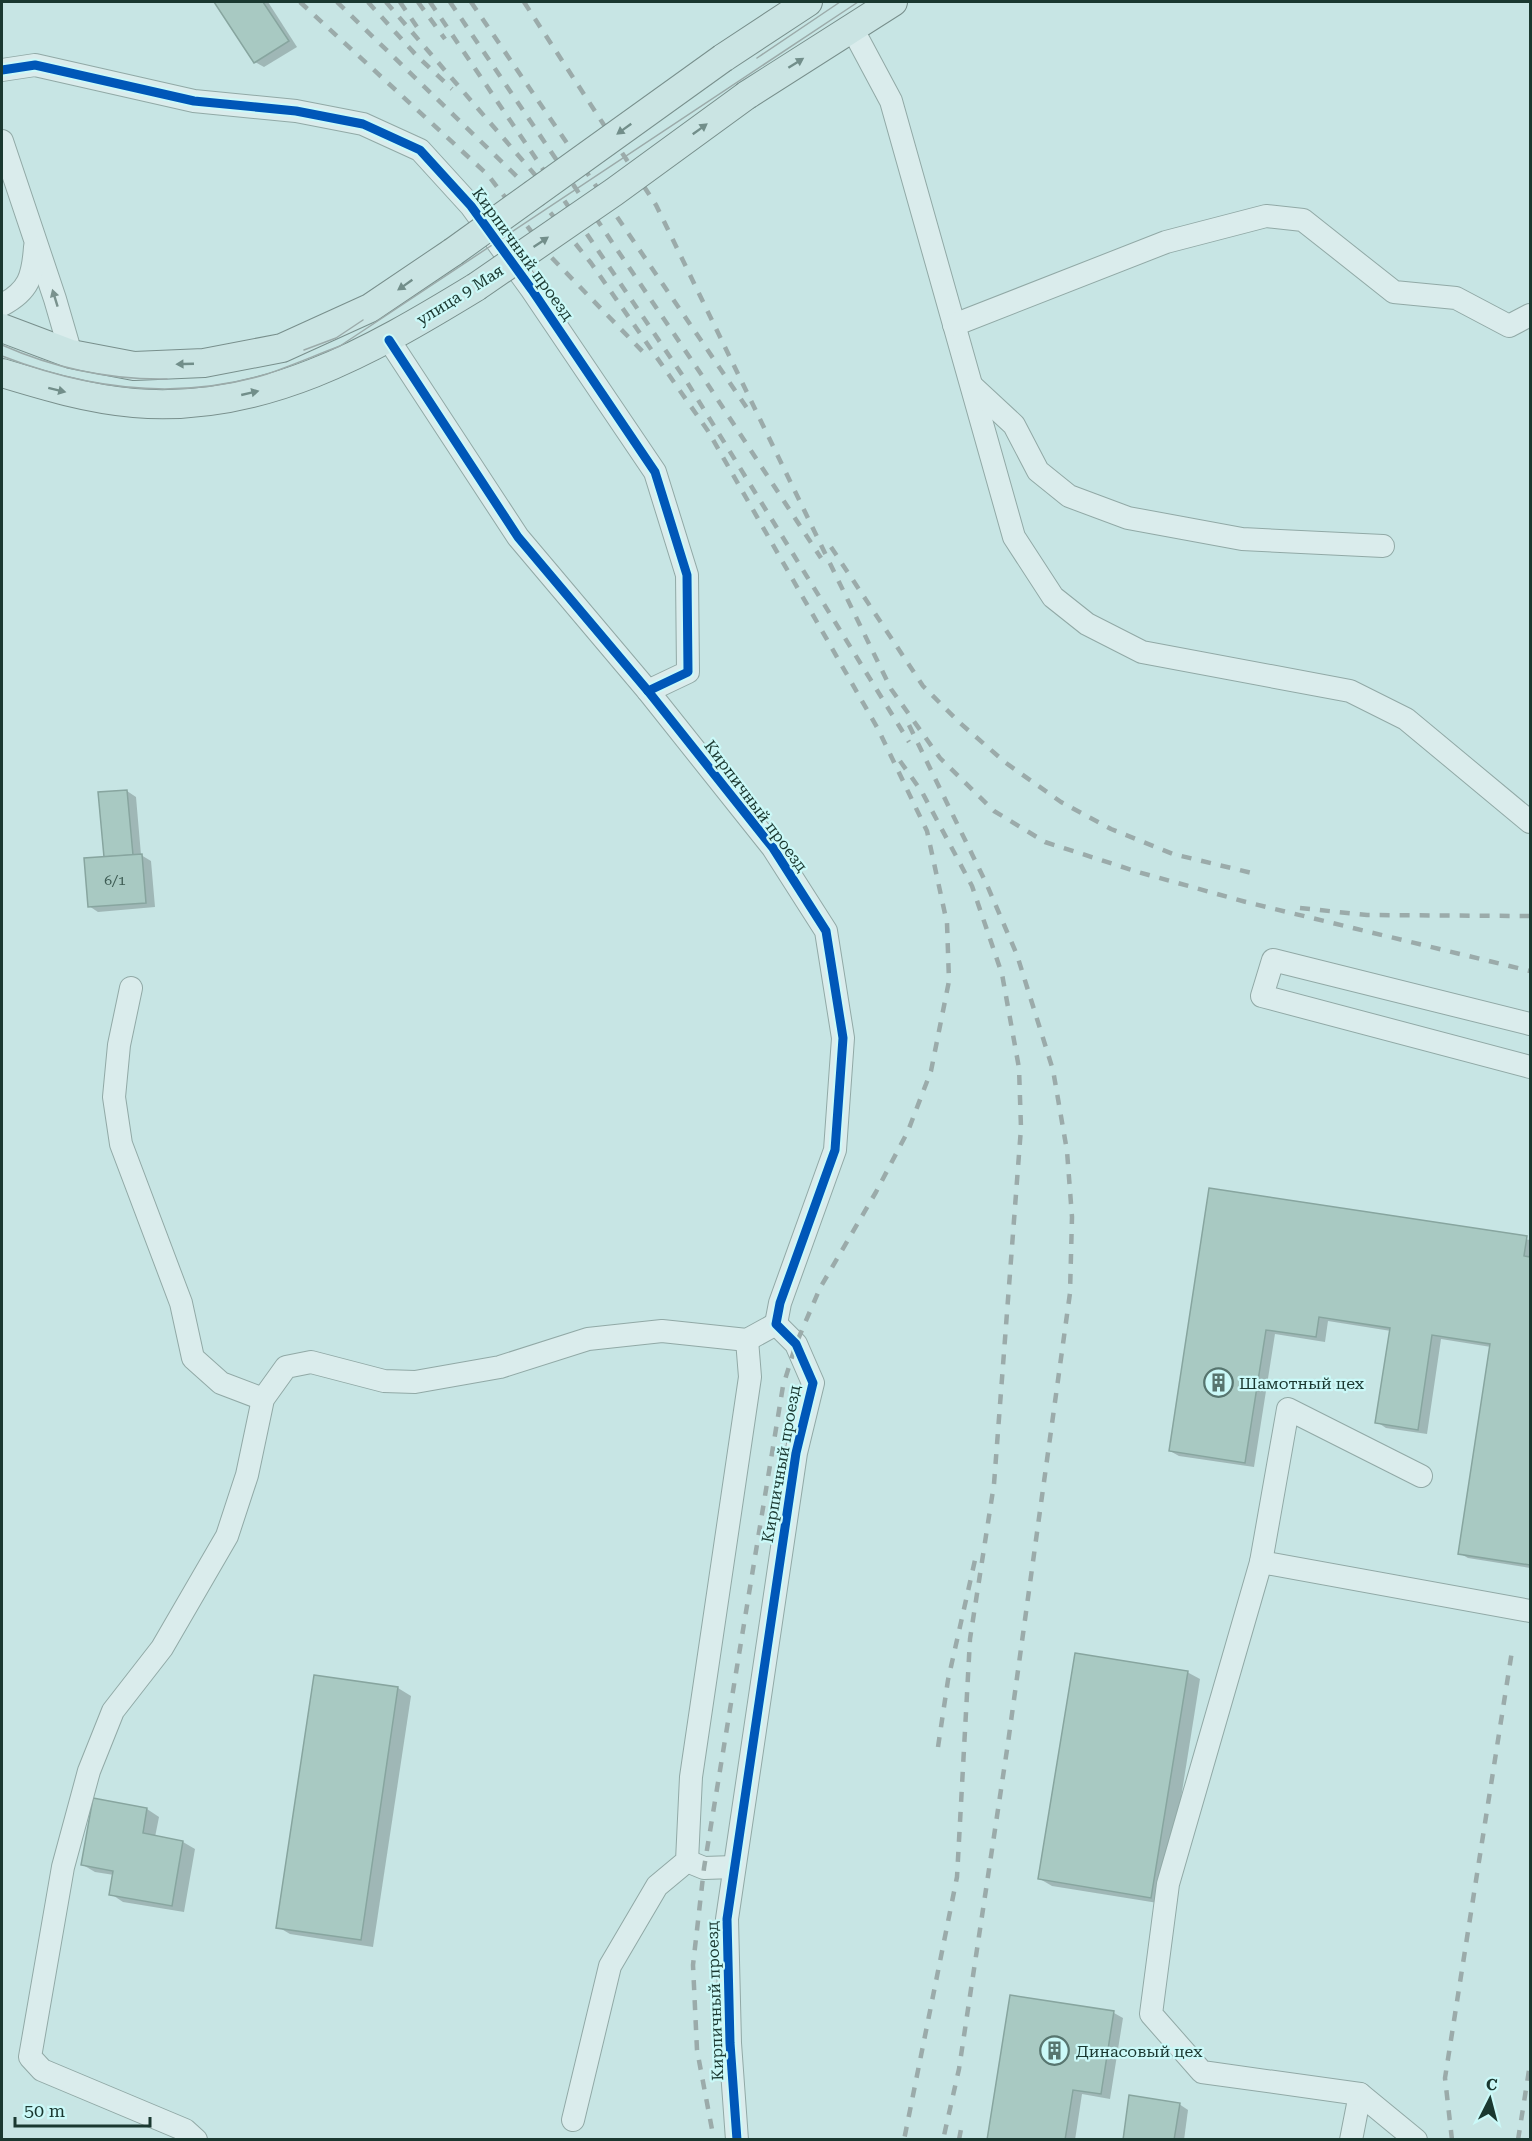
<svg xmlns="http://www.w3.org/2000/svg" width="1532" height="2141" font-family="'Roboto Serif',serif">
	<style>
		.shadow { fill: #0003 }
		.building { fill: #a8c9c2; stroke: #87a59f; stroke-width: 1.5 }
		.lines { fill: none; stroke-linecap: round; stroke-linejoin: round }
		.minor-casing { stroke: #91a9a6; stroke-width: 24 }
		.major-casing { stroke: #788f8c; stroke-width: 30 }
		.minor { stroke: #daecec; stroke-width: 22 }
		.major { stroke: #cae4e3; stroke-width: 28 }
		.tram { stroke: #9babaa; stroke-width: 1.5 }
		.rail { stroke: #9babaa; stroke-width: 4.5; stroke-dasharray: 10 10; stroke-linecap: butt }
		.major-bridge-casing { stroke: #788f8c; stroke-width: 30; stroke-linecap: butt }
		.major-bridge { stroke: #cae4e3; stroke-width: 28 }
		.cycleway-casing { stroke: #cbf9f8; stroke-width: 13 }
		.cycleway { stroke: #0057b8; stroke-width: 9 }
		.oneway { fill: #728e8a }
		.oneway2 { fill: #7a928e }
		.labels { text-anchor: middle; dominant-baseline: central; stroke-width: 4.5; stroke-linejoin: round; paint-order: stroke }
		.number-label { font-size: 14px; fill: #3e5c54 }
		.street-label { font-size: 16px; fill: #1a3830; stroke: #cbf9f8 }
		.poi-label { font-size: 16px; fill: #1a3830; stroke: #cbf9f8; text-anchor: start }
	</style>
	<rect width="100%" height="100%" fill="#c7e5e4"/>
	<!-- shadow -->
	<g class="shadow">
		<polygon points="216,2 268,2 297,47 264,67 255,62"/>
		<polygon points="127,791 136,797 141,855 151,861 155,907 98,912 89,906 105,858 100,793"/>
		<polygon points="1210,1189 1530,1240 1530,1568 1468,1558 1459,1553 1491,1347 1441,1339 1427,1434 1386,1428 1377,1422 1391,1331 1328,1321 1325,1342 1275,1334 1254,1467 1179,1456 1170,1451"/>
		<polygon points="1187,1672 1200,1679 1164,1904 1052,1886 1040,1879"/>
		<polygon points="315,1676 398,1688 411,1696 373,1947 290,1934 278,1927"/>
		<polygon points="147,1809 159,1817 155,1837 183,1842 195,1849 184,1912 123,1902 111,1894 114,1875 95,1872 83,1865"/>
		<polygon points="1114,2013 1123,2018 1110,2099 1082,2094 1075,2140 989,2140"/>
		<polygon points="1179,2104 1188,2110 1184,2140 1124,2140"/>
	</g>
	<!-- building -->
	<g class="building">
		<polygon points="214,2 263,2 289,41 254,63"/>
		<polygon points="127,790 133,855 104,857 98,792"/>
		<polygon points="142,854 146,903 88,907 84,858"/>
		<polygon points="1209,1188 1527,1236 1524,1256 1530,1257 1530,1565 1458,1554 1490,1344 1432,1335 1418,1430 1375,1423 1390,1328 1319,1317 1316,1337 1266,1330 1245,1463 1169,1451"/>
		<polygon points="1075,1653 1188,1671 1151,1898 1038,1879"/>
		<polygon points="314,1675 398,1687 361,1940 276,1928"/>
		<polygon points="93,1798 147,1808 143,1833 183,1841 172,1906 109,1895 113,1871 81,1865"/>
		<polygon points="1010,1995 1114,2011 1101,2094 1073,2090 1065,2140 987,2140"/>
		<polygon points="1129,2095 1180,2103 1174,2140 1123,2140"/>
	</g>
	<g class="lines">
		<defs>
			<g id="minor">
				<polyline points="852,28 891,101 1014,537 1053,597 1087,624 1142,652 1350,691 1406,719 1530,822"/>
				<polyline points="2,70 35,65 194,101 296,111 363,124 420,150 471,206 532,290 655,472 687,575 688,672 648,691 518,537 389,340"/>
				<polyline points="2,141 55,299 71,354"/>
				<path d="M2 305C29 291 33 276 35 247"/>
				<polyline points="954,325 1166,242 1266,216 1303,220 1394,292 1456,298 1509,326 1530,315"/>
				<polyline points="972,386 1014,425 1038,471 1069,496 1128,518 1242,539 1383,546"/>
				<polyline points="648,691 773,848 826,931 843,1038 835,1150 780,1303 776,1324 796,1344 813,1383 796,1453 727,1919 730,2043 737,2140"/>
				<polyline points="131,988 119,1045 114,1097 121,1144 181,1303 193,1358 221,1383 263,1399"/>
				<polyline points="1530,1024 1273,960 1262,996 1530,1067"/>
				<polyline points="1261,1562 1530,1611"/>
				<polyline points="687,1861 704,1868 734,1867"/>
				<polyline points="573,2120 610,1966 657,1886 687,1861 691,1777 750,1377 747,1340"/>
				<polyline points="196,2140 185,2130 42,2070 30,2057 63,1867 89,1771 113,1711 162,1648 227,1536 247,1475 263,1399 286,1367 311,1362 384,1381 415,1382 500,1367 588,1339 662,1331 747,1340 776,1324"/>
				<polyline points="1351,2140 1360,2094"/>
				<polyline points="1416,2140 1360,2094 1202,2072 1151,2014 1168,1884 1261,1562 1288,1409 1421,1476"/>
			</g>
			<g id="major">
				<polyline points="723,58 808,2"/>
				<polyline points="747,95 893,2"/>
				<polyline points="2,328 71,354 134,366 204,363 282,348 370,308 453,252"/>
				<path d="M2 373C45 386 88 399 134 403 262 414 371 351 476 287"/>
			</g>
		</defs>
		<!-- minor casing -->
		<use href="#minor" class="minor-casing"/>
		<!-- major casing -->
		<use href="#major" class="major-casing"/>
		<!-- minor -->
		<use href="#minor" class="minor"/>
		<!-- major -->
		<use href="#major" class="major"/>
		<!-- tram -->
		<g class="tram">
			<polyline points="757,58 840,2"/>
			<path d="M2 345C54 368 110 380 167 379"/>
			<polyline points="304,350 336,338 363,320"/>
			<path d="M2 356C87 389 177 401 267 374 291 366 316 355 340 346L858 2"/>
		</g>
		<!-- rail -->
		<g class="rail">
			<polyline points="300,2 488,175 550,256 645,354"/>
			<polyline points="337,2 537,196 591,263 708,431 878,729 927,831 947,923 949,981 931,1071 908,1131 876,1192 820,1288 796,1344 783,1386 704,1868 693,1965 697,2050 714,2140"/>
			<polyline points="368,2 416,55 452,89"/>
			<polyline points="386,2 555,198"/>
			<polyline points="400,2 417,27"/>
			<polyline points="418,2 445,39"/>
			<polyline points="430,2 687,382 909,742"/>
			<polyline points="450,2 701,374 821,558"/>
			<polyline points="471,2 749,411"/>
			<polyline points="524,2 656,205 891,689 940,758 994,811 1045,842 1138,872 1246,902 1530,971"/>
			<polyline points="831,547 923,686 960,723 1006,763 1061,802 1111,829 1173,854 1252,873"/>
			<polyline points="909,725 987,885 1017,955 1053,1070 1067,1151 1072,1217 1070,1293 1008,1743 959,2069 943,2140"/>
			<polyline points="900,761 922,792 972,886 1002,974 1019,1068 1021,1128 994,1484 970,1639 957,1877 904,2140"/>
			<polyline points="1300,908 1367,915 1530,916"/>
			<polyline points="938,1747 948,1680 975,1560"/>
			<polyline points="959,2140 961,2129"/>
			<polyline points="1452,2140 1445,2078 1512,1651"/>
			<polyline points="1518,2140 1530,2064"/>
		</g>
		<defs>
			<g id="major-bridge">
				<polyline points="453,252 723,58"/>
				<polyline points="476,287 614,192 747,95"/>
			</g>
		</defs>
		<!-- major-bridge casing -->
		<use href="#major-bridge" class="major-bridge-casing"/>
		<!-- major-bridge -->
		<use href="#major-bridge" class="major-bridge"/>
		<defs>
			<g id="cycleway">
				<polyline points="2,70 35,65 194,101 296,111 363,124 420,150 471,206 532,290 655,472 687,575 688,672 648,691 518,537 389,340"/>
				<polyline points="648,691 773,848 826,931 843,1038 835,1150 780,1303 776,1324 796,1344 813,1383 796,1453 727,1919 730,2043 737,2140"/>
			</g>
		</defs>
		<!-- cycleway casing -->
		<use href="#cycleway" class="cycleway-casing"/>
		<!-- cycleway -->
		<use href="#cycleway" class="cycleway"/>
	</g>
	<!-- one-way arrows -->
	<defs><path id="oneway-solid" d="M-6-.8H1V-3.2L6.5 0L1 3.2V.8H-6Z" transform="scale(1.5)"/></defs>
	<g class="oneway">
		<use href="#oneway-solid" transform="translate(796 63) rotate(-32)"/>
		<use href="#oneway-solid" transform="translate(624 129) rotate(144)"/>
		<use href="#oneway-solid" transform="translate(700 129) rotate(-36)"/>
		<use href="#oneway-solid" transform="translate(541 242) rotate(-34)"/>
		<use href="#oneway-solid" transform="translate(405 285) rotate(145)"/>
		<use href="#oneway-solid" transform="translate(185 364) rotate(178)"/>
		<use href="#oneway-solid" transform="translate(57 390) rotate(14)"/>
		<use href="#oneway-solid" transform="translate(250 393) rotate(-13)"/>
	</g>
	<use class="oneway2" href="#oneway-solid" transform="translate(55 298) rotate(-107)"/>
	<!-- icons -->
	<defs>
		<symbol id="building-ring" viewBox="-11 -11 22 22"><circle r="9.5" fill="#cbf9f8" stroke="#57756f" stroke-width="1.5"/><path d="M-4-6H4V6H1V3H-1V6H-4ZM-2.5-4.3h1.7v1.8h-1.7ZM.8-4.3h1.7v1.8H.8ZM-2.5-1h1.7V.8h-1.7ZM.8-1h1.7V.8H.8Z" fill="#57756f"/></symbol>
	</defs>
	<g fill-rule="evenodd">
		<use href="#building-ring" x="1202" y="1366" width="33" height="33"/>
		<use href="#building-ring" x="1038" y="2034" width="33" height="33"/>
	</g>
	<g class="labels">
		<!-- number labels -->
		<g class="number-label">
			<text x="115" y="880">6/1</text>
		</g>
		<!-- street labels -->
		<g class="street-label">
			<text transform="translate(523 254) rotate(54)">Кирпичный проезд</text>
			<text transform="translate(460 295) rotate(-32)">улица 9 Мая</text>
			<text transform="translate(756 806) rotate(53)">Кирпичный проезд</text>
			<text transform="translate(781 1464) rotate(-80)">Кирпичный проезд</text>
			<text transform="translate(715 2001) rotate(-92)">Кирпичный проезд</text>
		</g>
		<!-- poi labels -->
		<g class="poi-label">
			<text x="1239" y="1383">Шамотный цех</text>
			<text x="1076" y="2051">Динасовый цех</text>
		</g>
	</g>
	<!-- border -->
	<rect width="1532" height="2141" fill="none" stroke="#1a3830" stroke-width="6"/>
	<!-- north arrow -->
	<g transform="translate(1490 2099) rotate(6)" stroke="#cbf9f8" stroke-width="4.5" paint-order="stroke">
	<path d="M0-4.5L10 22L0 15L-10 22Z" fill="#1a3830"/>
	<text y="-9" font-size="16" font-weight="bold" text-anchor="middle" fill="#1a3830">С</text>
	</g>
	<!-- scale -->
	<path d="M15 2117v9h135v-9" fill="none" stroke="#1a3830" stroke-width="3"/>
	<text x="24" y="2117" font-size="18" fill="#1a3830" stroke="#cbf9f8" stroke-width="4.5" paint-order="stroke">50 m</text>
</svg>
